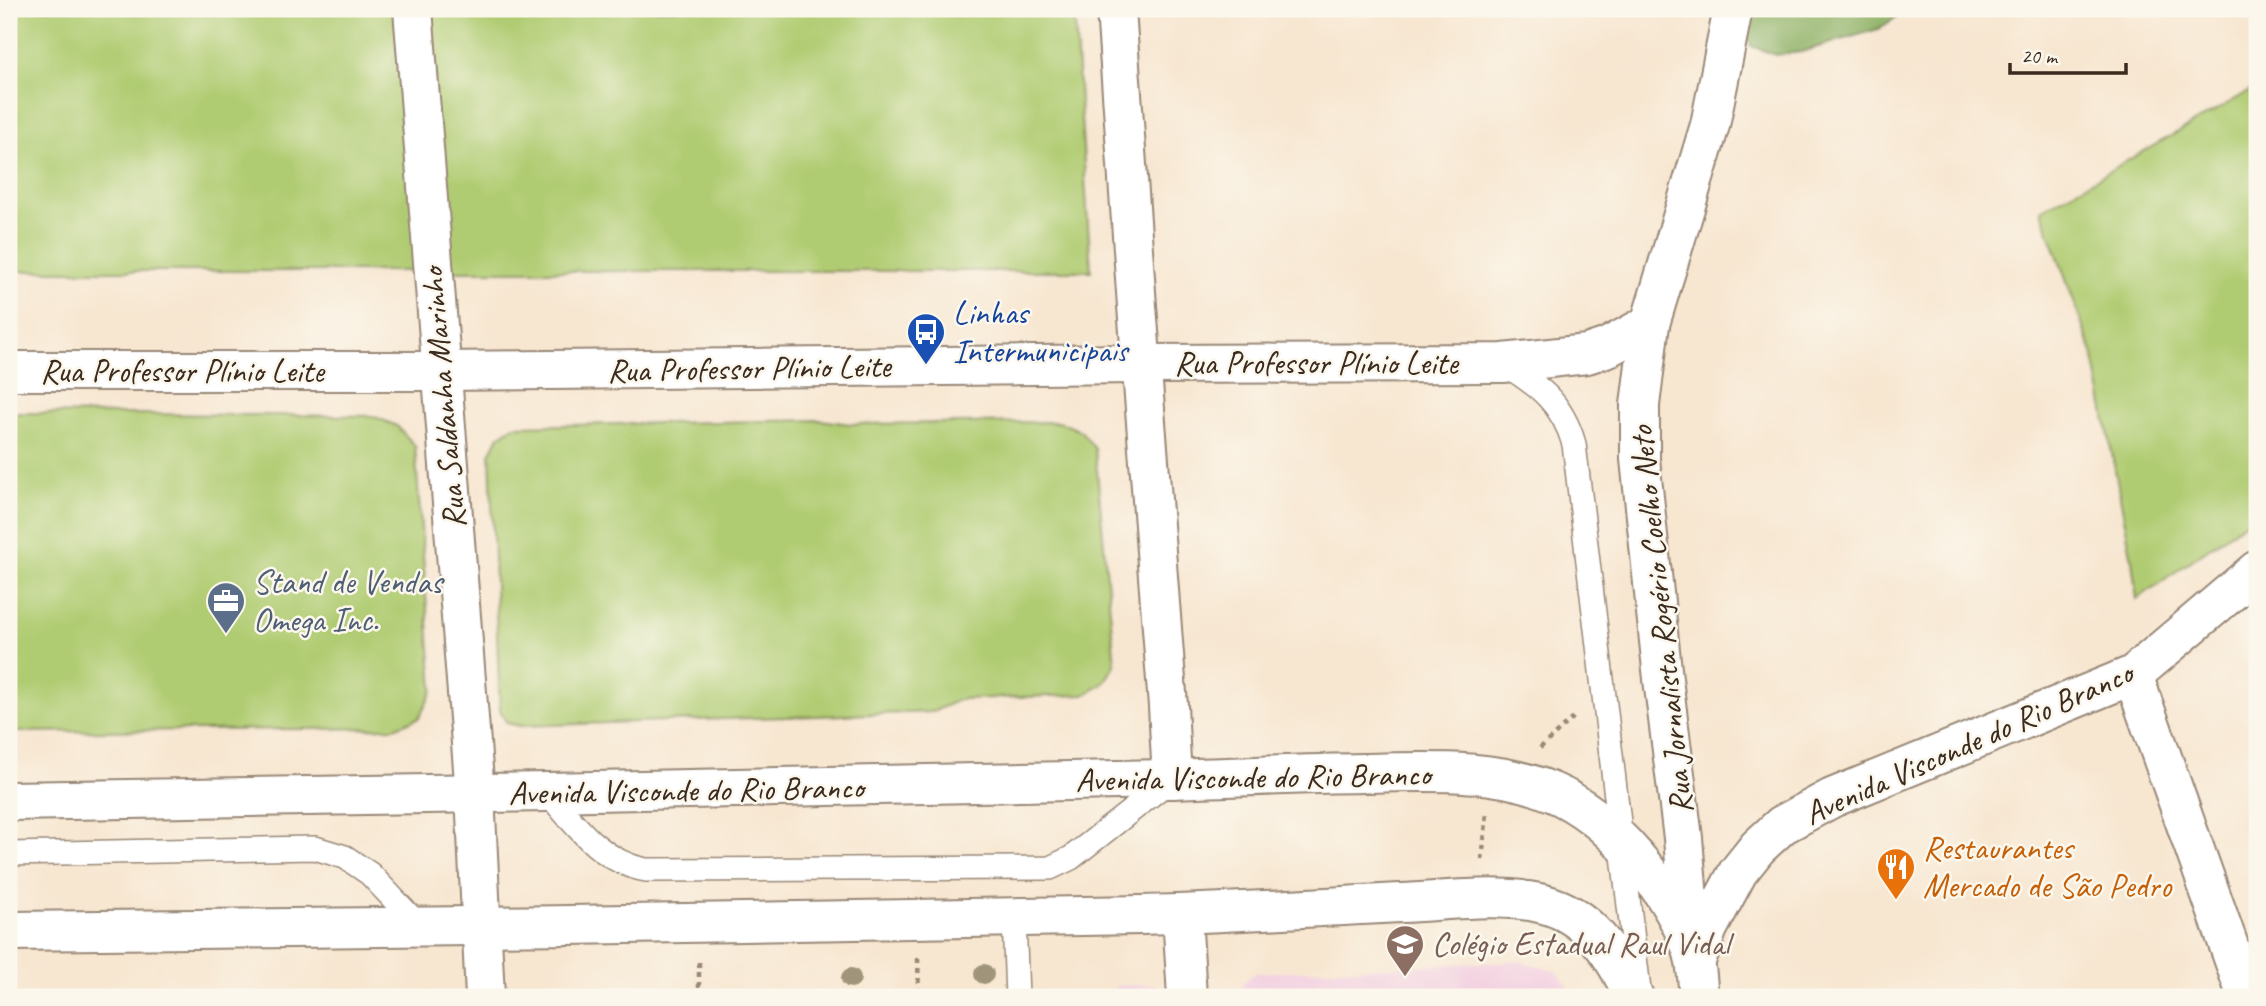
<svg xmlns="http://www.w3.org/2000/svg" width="2266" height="1006" font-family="Caveat,sans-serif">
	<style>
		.built { fill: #f3cfe0 }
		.green { fill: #b0cc72; stroke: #767b48; stroke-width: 2 }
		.forest { fill: #8cb064; stroke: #646d41; stroke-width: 2 }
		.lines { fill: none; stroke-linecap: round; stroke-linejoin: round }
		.lane-casing { stroke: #987; stroke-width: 26 }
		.street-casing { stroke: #987; stroke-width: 42 }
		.secondary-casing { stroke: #987; stroke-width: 42 }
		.path { stroke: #987; stroke-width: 4.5; stroke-dasharray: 5 5; stroke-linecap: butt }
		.lane { stroke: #fff; stroke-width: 23 }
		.street { stroke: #fff; stroke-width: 38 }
		.secondary { stroke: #fff; stroke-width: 38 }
		.tree { fill: #a0957a }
		.labels { text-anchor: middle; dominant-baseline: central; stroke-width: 5; stroke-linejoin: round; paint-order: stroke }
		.transit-label { font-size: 33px; fill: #164399; stroke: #fbf7ec; text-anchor: start }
		.street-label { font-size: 33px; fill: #3b2a1e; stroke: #fbf7ec }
		.service-label { font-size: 33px; fill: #4e5e75; stroke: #fbf7ec; text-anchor: start }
		.food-label { font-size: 33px; fill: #c56008; stroke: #fbf7ec; text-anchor: start }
		.education-label { font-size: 33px; fill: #785e54; stroke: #fbf7ec; text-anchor: start }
	</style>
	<rect width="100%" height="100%" fill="#fbf7ec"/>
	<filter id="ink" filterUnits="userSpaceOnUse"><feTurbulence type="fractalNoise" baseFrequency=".0143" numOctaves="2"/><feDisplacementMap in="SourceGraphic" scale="14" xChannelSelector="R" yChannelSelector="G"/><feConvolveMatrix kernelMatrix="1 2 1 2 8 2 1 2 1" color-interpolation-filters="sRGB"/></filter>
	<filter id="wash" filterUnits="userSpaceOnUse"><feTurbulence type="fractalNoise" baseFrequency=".00686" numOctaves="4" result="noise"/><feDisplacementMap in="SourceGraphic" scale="28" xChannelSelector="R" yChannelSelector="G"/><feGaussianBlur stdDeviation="1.57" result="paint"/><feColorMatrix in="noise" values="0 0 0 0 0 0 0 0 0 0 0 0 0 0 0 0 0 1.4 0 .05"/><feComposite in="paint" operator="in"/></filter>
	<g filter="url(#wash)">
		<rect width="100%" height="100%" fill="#f7e6d0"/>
		<!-- built -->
		<g class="built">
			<polygon points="1520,961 1557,972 1576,997 1238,997 1243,983 1255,973"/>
			<polygon points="1155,985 1163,992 1163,997 1056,997 1056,994 1114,993 1115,986"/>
		</g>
		<!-- green -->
		<g class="green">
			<polygon points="9,9 1074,9 1091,271 9,271"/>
			<polygon points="2257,87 2257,514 2137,599 2132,560 2094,357 2041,210"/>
			<polygon points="9,413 373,416 397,426 415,446 433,690 419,718 394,728 9,732"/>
			<polygon points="820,420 851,424 1060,422 1081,431 1095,449 1115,665 1103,684 1084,695 961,699 932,712 520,726 507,723 500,711 490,454 499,436 514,426"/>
		</g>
		<!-- forest -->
		<polygon class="forest" points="1737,9 1909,9 1878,29 1801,52 1776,55 1751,46"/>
	</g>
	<g filter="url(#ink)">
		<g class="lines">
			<defs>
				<g id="lane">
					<path d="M1503 363C1539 386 1562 402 1574 444L1639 990"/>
					<path d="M547 792C575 825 601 862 646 870L1050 868 1071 858 1169 781"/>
					<polyline points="9,854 315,848 345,857 370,874 420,927"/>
					<polyline points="1014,917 1017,997"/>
				</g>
				<g id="street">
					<polyline points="413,9 475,794"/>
					<polyline points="1116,9 1137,306 1168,706 1172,779"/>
					<polyline points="9,371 440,371 1141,364 1503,363 1587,354 1608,347 1650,324"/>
					<polyline points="2133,675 2247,997"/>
					<polyline points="1692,948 1683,838 1663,679 1640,459 1640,405 1650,324 1710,125 1733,9"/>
					<polyline points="1697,958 1708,928 1738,872 1758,847 1782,825 1832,798 2133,675 2257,570"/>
				</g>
				<g id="secondary">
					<polyline points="475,794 485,997"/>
					<path d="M9 801C379 796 748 788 1118 780 1200 779 1281 774 1363 773 1425 772 1494 767 1552 792 1611 817 1666 885 1690 944 1697 960 1697 980 1699 997"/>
					<polyline points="1182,914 1187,997"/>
					<path d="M9 931C387 929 764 922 1142 915 1229 913 1316 907 1402 903 1448 901 1499 893 1544 904 1591 916 1615 957 1634 997"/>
				</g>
			</defs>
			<!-- lane casing -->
			<use href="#lane" class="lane-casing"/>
			<!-- street casing -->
			<use href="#street" class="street-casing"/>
			<!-- secondary casing -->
			<use href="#secondary" class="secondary-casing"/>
			<!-- path -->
			<g class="path">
				<polyline points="1540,748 1575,716"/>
				<polyline points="1482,860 1487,813"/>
				<polyline points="918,958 919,997"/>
				<polyline points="699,997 699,962"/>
			</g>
			<!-- lane -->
			<use href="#lane" class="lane"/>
			<!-- street -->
			<use href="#street" class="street"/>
			<!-- secondary -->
			<use href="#secondary" class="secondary"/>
		</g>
		<!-- trees -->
		<g class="tree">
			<circle cx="984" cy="974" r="10"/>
			<circle cx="851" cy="978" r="10"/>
		</g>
	</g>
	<!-- icons -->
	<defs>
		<symbol id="bus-pin" viewBox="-11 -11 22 30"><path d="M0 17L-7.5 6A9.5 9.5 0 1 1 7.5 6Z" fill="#1a4fb4" stroke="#fbf7ec"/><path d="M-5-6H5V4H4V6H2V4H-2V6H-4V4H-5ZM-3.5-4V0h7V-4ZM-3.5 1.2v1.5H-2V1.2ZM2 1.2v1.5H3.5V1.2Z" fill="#fff"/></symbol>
		<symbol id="office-pin" viewBox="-11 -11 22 30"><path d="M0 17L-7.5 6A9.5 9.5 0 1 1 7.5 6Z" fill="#5c6f8a" stroke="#fbf7ec"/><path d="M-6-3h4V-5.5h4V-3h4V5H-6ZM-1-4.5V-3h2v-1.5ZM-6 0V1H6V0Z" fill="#fff"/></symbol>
		<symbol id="restaurant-pin" viewBox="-11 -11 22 30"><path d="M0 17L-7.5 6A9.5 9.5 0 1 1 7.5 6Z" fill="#e8710a" stroke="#fbf7ec"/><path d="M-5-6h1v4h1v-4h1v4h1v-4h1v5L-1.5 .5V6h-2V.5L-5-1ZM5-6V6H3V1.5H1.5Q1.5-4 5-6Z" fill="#fff"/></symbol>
		<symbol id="school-pin" viewBox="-11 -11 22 30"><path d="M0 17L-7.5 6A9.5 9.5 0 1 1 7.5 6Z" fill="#8d6e63" stroke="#fbf7ec"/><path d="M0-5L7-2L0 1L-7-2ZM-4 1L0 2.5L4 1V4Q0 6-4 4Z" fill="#fff"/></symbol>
	</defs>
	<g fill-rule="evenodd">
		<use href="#bus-pin" x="904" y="310" width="44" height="60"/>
		<use href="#office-pin" x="204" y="579" width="44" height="60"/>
		<use href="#restaurant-pin" x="1874" y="845" width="44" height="60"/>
		<use href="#school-pin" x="1383" y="922" width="44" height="60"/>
	</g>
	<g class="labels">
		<!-- transit labels -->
		<g class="transit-label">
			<text x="953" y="313">Linhas<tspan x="953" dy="38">Intermunicipais</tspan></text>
		</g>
		<!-- street labels -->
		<g class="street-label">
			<text x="1316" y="363">Rua Professor Plínio Leite</text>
			<text transform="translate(749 368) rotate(-1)">Rua Professor Plínio Leite</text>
			<text x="182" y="371">Rua Professor Plínio Leite</text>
			<text transform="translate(443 398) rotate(-95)">Rua Saldanha Marinho</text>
			<text transform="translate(1661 620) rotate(-96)">Rua Jornalista Rogério Coelho Neto</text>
			<text transform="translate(1968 743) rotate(-24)">Avenida Visconde do Rio Branco</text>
			<text transform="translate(1253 777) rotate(-1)">Avenida Visconde do Rio Branco</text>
			<text transform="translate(686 790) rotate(-1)">Avenida Visconde do Rio Branco</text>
		</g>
		<!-- service labels -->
		<g class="service-label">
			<text x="253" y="582">Stand de Vendas<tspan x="253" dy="38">Omega Inc.</tspan></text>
		</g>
		<!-- food labels -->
		<g class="food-label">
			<text x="1923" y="848">Restaurantes<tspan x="1923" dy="38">Mercado de São Pedro</tspan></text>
		</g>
		<!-- education labels -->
		<g class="education-label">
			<text x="1432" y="944">Colégio Estadual Raul Vidal</text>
		</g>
	</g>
	<!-- margin -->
	<rect width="2266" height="1006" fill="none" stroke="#fbf7ec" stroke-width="35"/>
	<!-- scale -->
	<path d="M2010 63v10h116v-10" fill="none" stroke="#3b2a1e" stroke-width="3.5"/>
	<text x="2021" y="63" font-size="21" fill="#3b2a1e" stroke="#fbf7ec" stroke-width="5" paint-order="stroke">20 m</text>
</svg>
